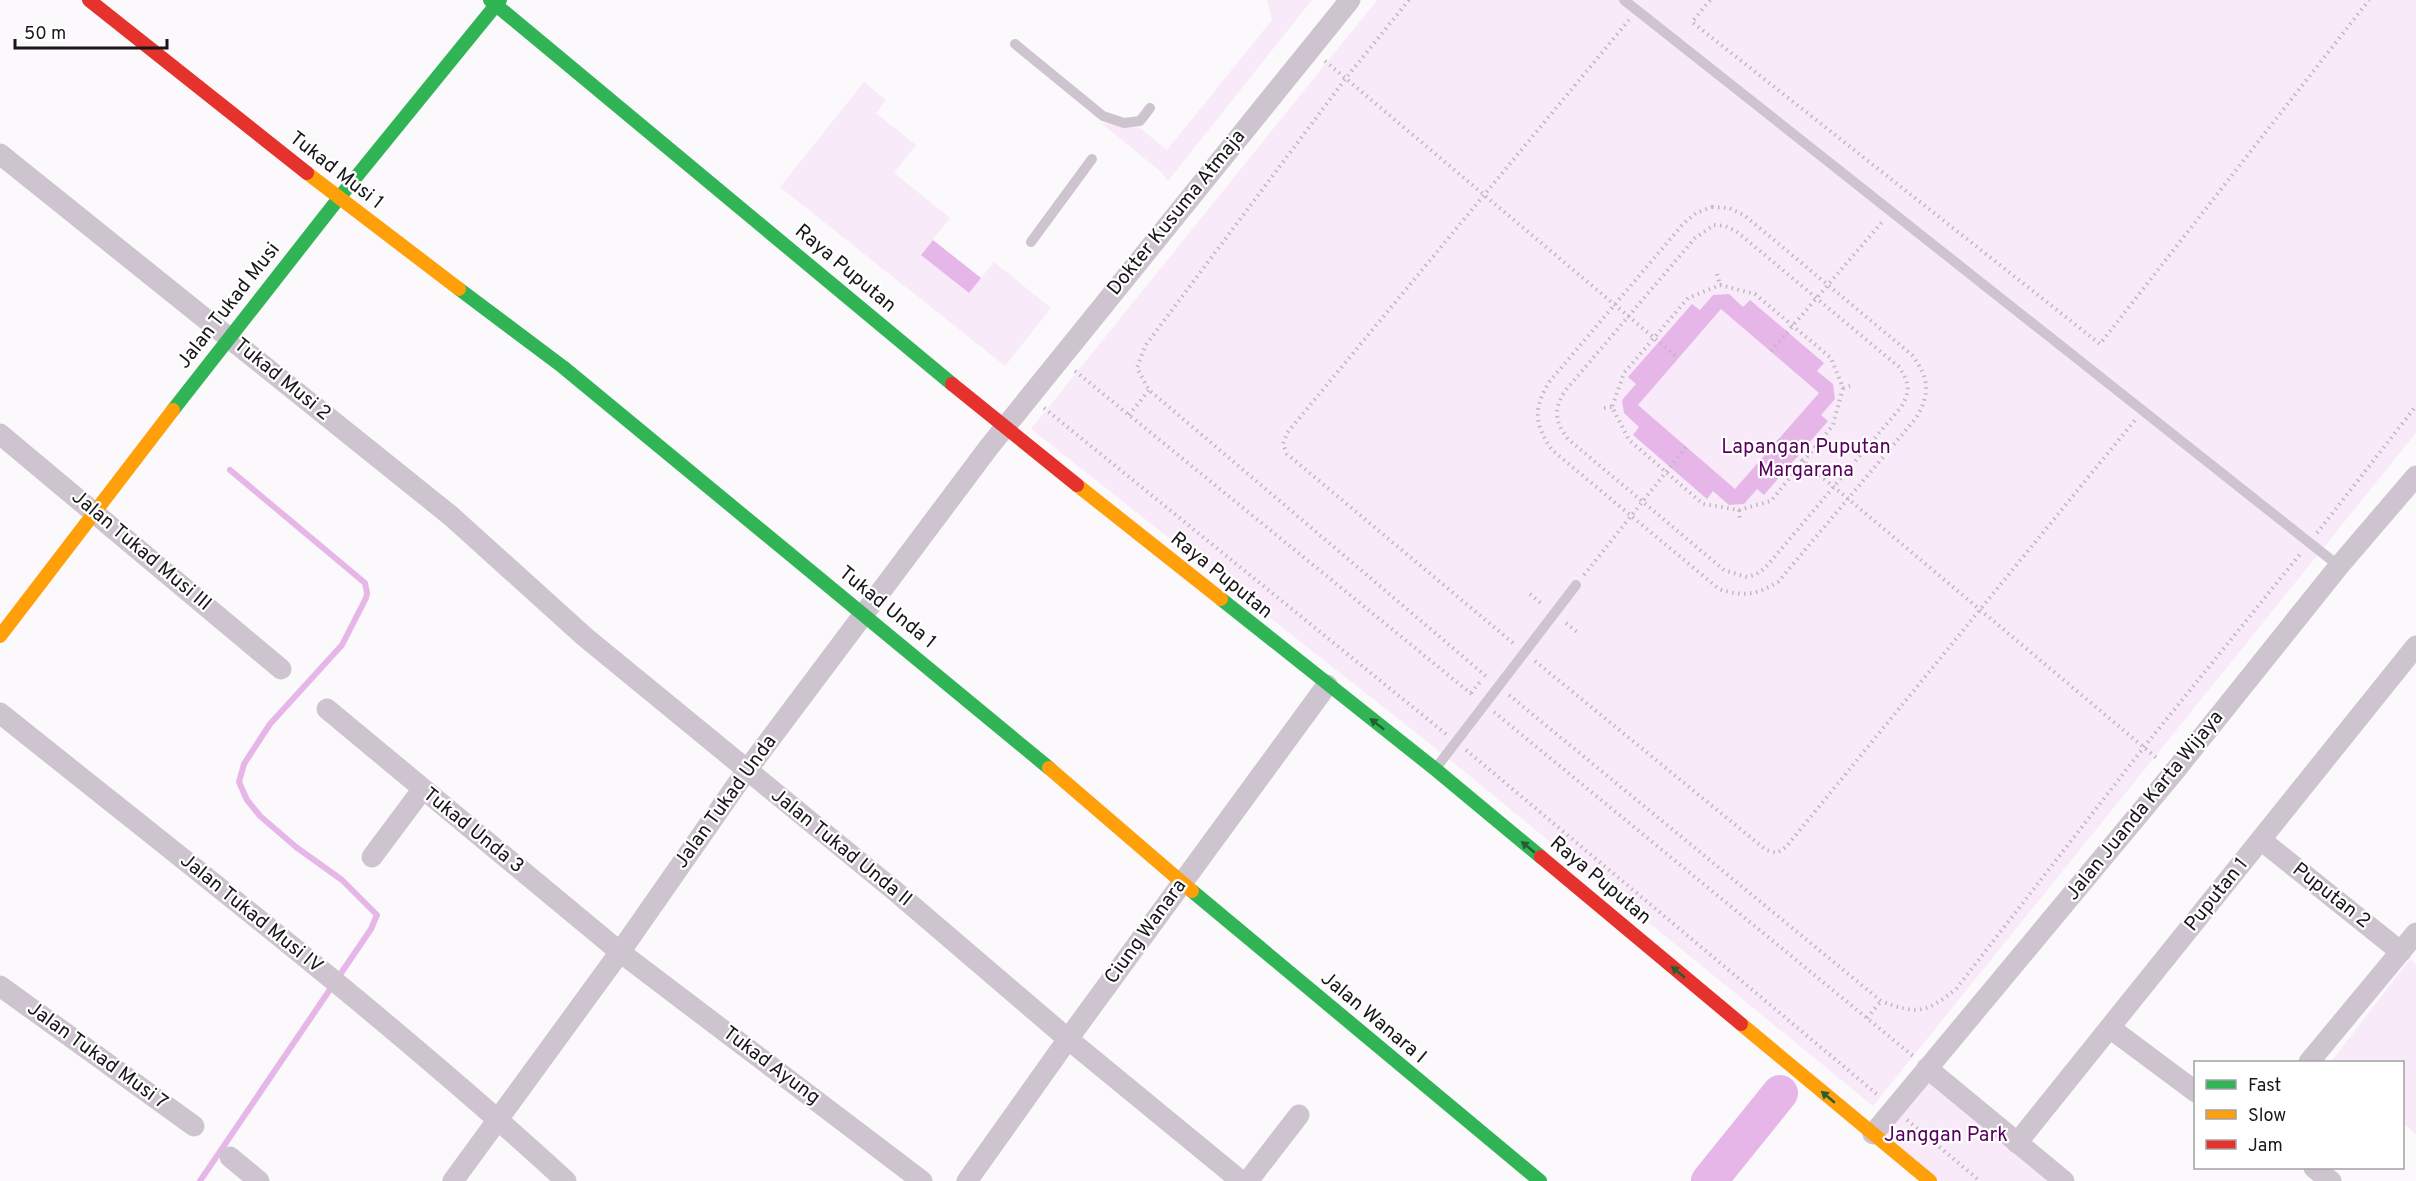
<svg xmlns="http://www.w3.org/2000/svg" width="2416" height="1181" font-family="Overpass,sans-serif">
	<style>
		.green { fill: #f9eaf9 }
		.water { fill: #e6b6e9; fill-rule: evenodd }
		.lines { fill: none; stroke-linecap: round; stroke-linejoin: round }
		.stream { stroke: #e6b6e9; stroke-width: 6 }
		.river { stroke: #e6b6e9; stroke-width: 36 }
		.path { stroke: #bfb9bf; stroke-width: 4; stroke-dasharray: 1.5 4.5; stroke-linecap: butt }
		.lane { stroke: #cec4cf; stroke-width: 10 }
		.street { stroke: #cec4cf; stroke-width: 21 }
		.fast { stroke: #30b455; stroke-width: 14 }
		.slow { stroke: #ff9f0a; stroke-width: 14 }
		.jam { stroke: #e5322d; stroke-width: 14 }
		.oneway { fill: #235e34 }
		.labels { text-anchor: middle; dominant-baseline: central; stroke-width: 4.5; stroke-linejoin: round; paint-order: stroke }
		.street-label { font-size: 20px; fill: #191719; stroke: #fff }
		.park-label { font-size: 20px; fill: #57005d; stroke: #fff }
	</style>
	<rect width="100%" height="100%" fill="#fbf9fb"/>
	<!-- green -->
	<g class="green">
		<polygon points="1267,0 1312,0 1168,181 1160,171 1101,123 1140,128 1167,150 1272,20"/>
		<polygon points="1377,0 2416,0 2416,433 1873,1106 1444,755 1031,429"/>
		<polygon points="864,82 886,100 876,113 916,145 894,173 950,218 921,254 969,293 994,262 1051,308 1005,366 780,187"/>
		<polygon points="2410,959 2416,964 2416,1134 2403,1123 2402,1062 2331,1062"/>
		<polygon points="1927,1070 2062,1181 1939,1181 1878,1130"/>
	</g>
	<!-- water -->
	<g class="water">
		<polygon points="933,240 981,278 969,293 921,255"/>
		<path d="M1729 294 1743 307 1750 300 1824 363 1817 371 1833 384 1835 399 1821 415 1828 421 1764 495 1757 489 1744 504 1729 505 1713 491 1707 499 1633 435 1639 427 1624 413 1622 400 1636 384 1628 377 1692 304 1700 310 1713 295ZM1721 309 1819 393 1735 489 1638 405Z"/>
	</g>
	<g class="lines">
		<!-- stream -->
		<polyline class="stream" points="200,1181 371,929 377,915 342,880 296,847 260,816 247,800 239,782 244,764 270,724 342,645 366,598 367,593 365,583 230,470"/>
		<!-- river -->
		<polyline class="river" points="1709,1181 1780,1093"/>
		<!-- path -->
		<g class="path">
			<polyline points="1409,0 1346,78 1145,346 1137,368 1149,390 1487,677"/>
			<polyline points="1710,0 1692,22 2100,344 2369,0"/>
			<polyline points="1325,61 1678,358"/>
			<path d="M1712 207 1729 208 1744 215 1912 355C1929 378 1931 393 1916 418L1778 582C1757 595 1742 597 1719 589L1552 450C1534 424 1533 408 1550 381L1683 224 1696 213Z"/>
			<path d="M1714 225 1725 226 1736 231 1899 367C1909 382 1911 391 1901 407L1766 567 1757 574 1747 577 1724 570 1568 439C1555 422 1553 410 1565 391L1695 238Z"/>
			<polyline points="1717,274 1720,285"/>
			<polygon points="1720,285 1755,294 1831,358 1843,388 1833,425 1771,501 1739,510 1703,504 1629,440 1612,407 1624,373 1688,298"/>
			<polyline points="1771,351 1883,221"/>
			<polyline points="1075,371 1474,696"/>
			<polyline points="1843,388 1850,386"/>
			<polyline points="1044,408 1446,734"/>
			<polyline points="1604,408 1612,407"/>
			<polyline points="1129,415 1149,390"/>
			<polyline points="1778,440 2159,760"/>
			<polyline points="1739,510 1740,520"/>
			<polyline points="2317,533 2416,406"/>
			<polyline points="1584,575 1686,447"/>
			<polyline points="1530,594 1543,605"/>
			<polyline points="1566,623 1577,632"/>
			<polyline points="1513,643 1287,454 1283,444 1287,433 1629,20"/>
			<polyline points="1535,661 1766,850 1777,853 1786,847 2135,420"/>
			<polyline points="1471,693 1480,682"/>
			<path d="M1509 695 1881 1001C1917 1015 1926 1013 1956 989L2144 747 2301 553"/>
			<polyline points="1494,712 1913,1056"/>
			<polyline points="1466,750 1879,1096"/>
			<polyline points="1867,1018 1881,1001"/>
			<polyline points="1907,1120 1980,1181"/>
		</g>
		<!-- lane -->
		<g class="lane">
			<polyline points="1624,0 2339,566"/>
			<polyline points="1015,44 1103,116 1124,123 1140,121 1150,108"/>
			<polyline points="1031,242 1092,159"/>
			<polyline points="1436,768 1576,585"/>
		</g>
		<!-- street -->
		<g class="street">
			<polyline points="0,154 451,516 585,637 895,891 1068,1039 1241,1181"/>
			<polyline points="0,434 281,669"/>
			<polyline points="327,709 620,952 922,1181"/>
			<path d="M0 713C191 866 386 1016 566 1181"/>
			<polyline points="2261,840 2401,952"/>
			<polyline points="372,857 422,790"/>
			<polyline points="0,986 194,1126"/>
			<polyline points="2110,1028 2196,1092"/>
			<polyline points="2309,1062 2416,933"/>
			<polyline points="1927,1068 2064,1181"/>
			<polyline points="1873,1134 2174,772 2339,566 2416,476"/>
			<polyline points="2017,1143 2416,646"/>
			<polyline points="230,1157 259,1181"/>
			<polyline points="2314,1168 2331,1181"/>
			<polyline points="453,1181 620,952 747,770 989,447 1350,0"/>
			<polyline points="967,1181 1068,1039 1327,685"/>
			<polyline points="1248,1181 1299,1115"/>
		</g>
		<!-- fast -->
		<g class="fast">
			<polyline points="490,0 952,384"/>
			<polyline points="459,289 563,367 1049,768"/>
			<polyline points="173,410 339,198 500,0"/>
			<polyline points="1221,599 1435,769 1541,857"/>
			<polyline points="1192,891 1540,1181"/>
		</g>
		<!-- slow -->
		<g class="slow">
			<polyline points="307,173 459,289"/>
			<polyline points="1077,485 1221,599"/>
			<polyline points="0,636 173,410"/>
			<polyline points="1049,768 1192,891"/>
			<polyline points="1741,1024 1930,1181"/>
		</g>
		<!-- jam -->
		<g class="jam">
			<polyline points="89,0 307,173"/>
			<polyline points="952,384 1077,485"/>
			<polyline points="1541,857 1741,1024"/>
		</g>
	</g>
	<!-- one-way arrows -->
	<defs><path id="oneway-solid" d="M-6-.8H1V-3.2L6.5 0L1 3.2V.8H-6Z" transform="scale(1.5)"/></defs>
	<g class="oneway">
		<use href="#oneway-solid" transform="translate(1377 724) rotate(-142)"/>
		<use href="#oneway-solid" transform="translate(1528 847) rotate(-140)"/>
		<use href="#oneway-solid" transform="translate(1678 972) rotate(-140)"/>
		<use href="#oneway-solid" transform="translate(1828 1097) rotate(-140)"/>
	</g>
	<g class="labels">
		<!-- street labels -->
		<g class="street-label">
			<text transform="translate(336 171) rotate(38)">Tukad Musi 1</text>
			<text transform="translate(1177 213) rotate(-51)">Dokter Kusuma Atmaja</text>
			<text transform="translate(845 269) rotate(40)">Raya Puputan</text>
			<text transform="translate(229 306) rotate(-52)">Jalan Tukad Musi</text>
			<text transform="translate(282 380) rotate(39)">Tukad Musi 2</text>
			<text transform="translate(141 551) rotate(40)">Jalan Tukad Musi III</text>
			<text transform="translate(1221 576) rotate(39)">Raya Puputan</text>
			<text transform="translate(887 608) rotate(39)">Tukad Unda 1</text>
			<text transform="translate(726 802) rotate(-54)">Jalan Tukad Unda</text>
			<text transform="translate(2145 806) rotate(-51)">Jalan Juanda Karta Wijaya</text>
			<text transform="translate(473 831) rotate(39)">Tukad Unda 3</text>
			<text transform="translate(841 848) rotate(39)">Jalan Tukad Unda II</text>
			<text transform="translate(1600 881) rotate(40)">Raya Puputan</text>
			<text transform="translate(2217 895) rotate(-51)">Puputan 1</text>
			<text transform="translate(2331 896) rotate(38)">Puputan 2</text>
			<text transform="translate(251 914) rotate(39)">Jalan Tukad Musi IV</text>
			<text transform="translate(1146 932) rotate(-54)">Ciung Wanara</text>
			<text transform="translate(1373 1018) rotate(40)">Jalan Wanara I</text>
			<text transform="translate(97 1056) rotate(36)">Jalan Tukad Musi 7</text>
			<text transform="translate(771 1066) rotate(37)">Tukad Ayung</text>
		</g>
		<!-- park labels -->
		<g class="park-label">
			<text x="1806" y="448">Lapangan Puputan<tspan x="1806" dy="23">Margarana</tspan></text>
			<text x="1946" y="1136">Janggan Park</text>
		</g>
	</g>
	<!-- legend -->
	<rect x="2194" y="1061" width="210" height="108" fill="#ffffff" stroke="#a3a2a3" stroke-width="1.5"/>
	<rect x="2206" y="1080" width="30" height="9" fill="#30b455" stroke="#a3a2a3" stroke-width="1.5"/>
	<text x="2248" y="1091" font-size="18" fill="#191719">Fast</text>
	<rect x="2206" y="1110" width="30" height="9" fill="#ff9f0a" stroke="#a3a2a3" stroke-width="1.5"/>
	<text x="2248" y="1121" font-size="18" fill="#191719">Slow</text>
	<rect x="2206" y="1140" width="30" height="9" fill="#e5322d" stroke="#a3a2a3" stroke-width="1.5"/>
	<text x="2248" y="1151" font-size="18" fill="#191719">Jam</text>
	<!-- scale -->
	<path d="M15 39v9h152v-9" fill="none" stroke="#191719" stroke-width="3"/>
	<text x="24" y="39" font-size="18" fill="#191719" stroke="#ffffff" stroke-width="4.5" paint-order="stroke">50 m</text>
</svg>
